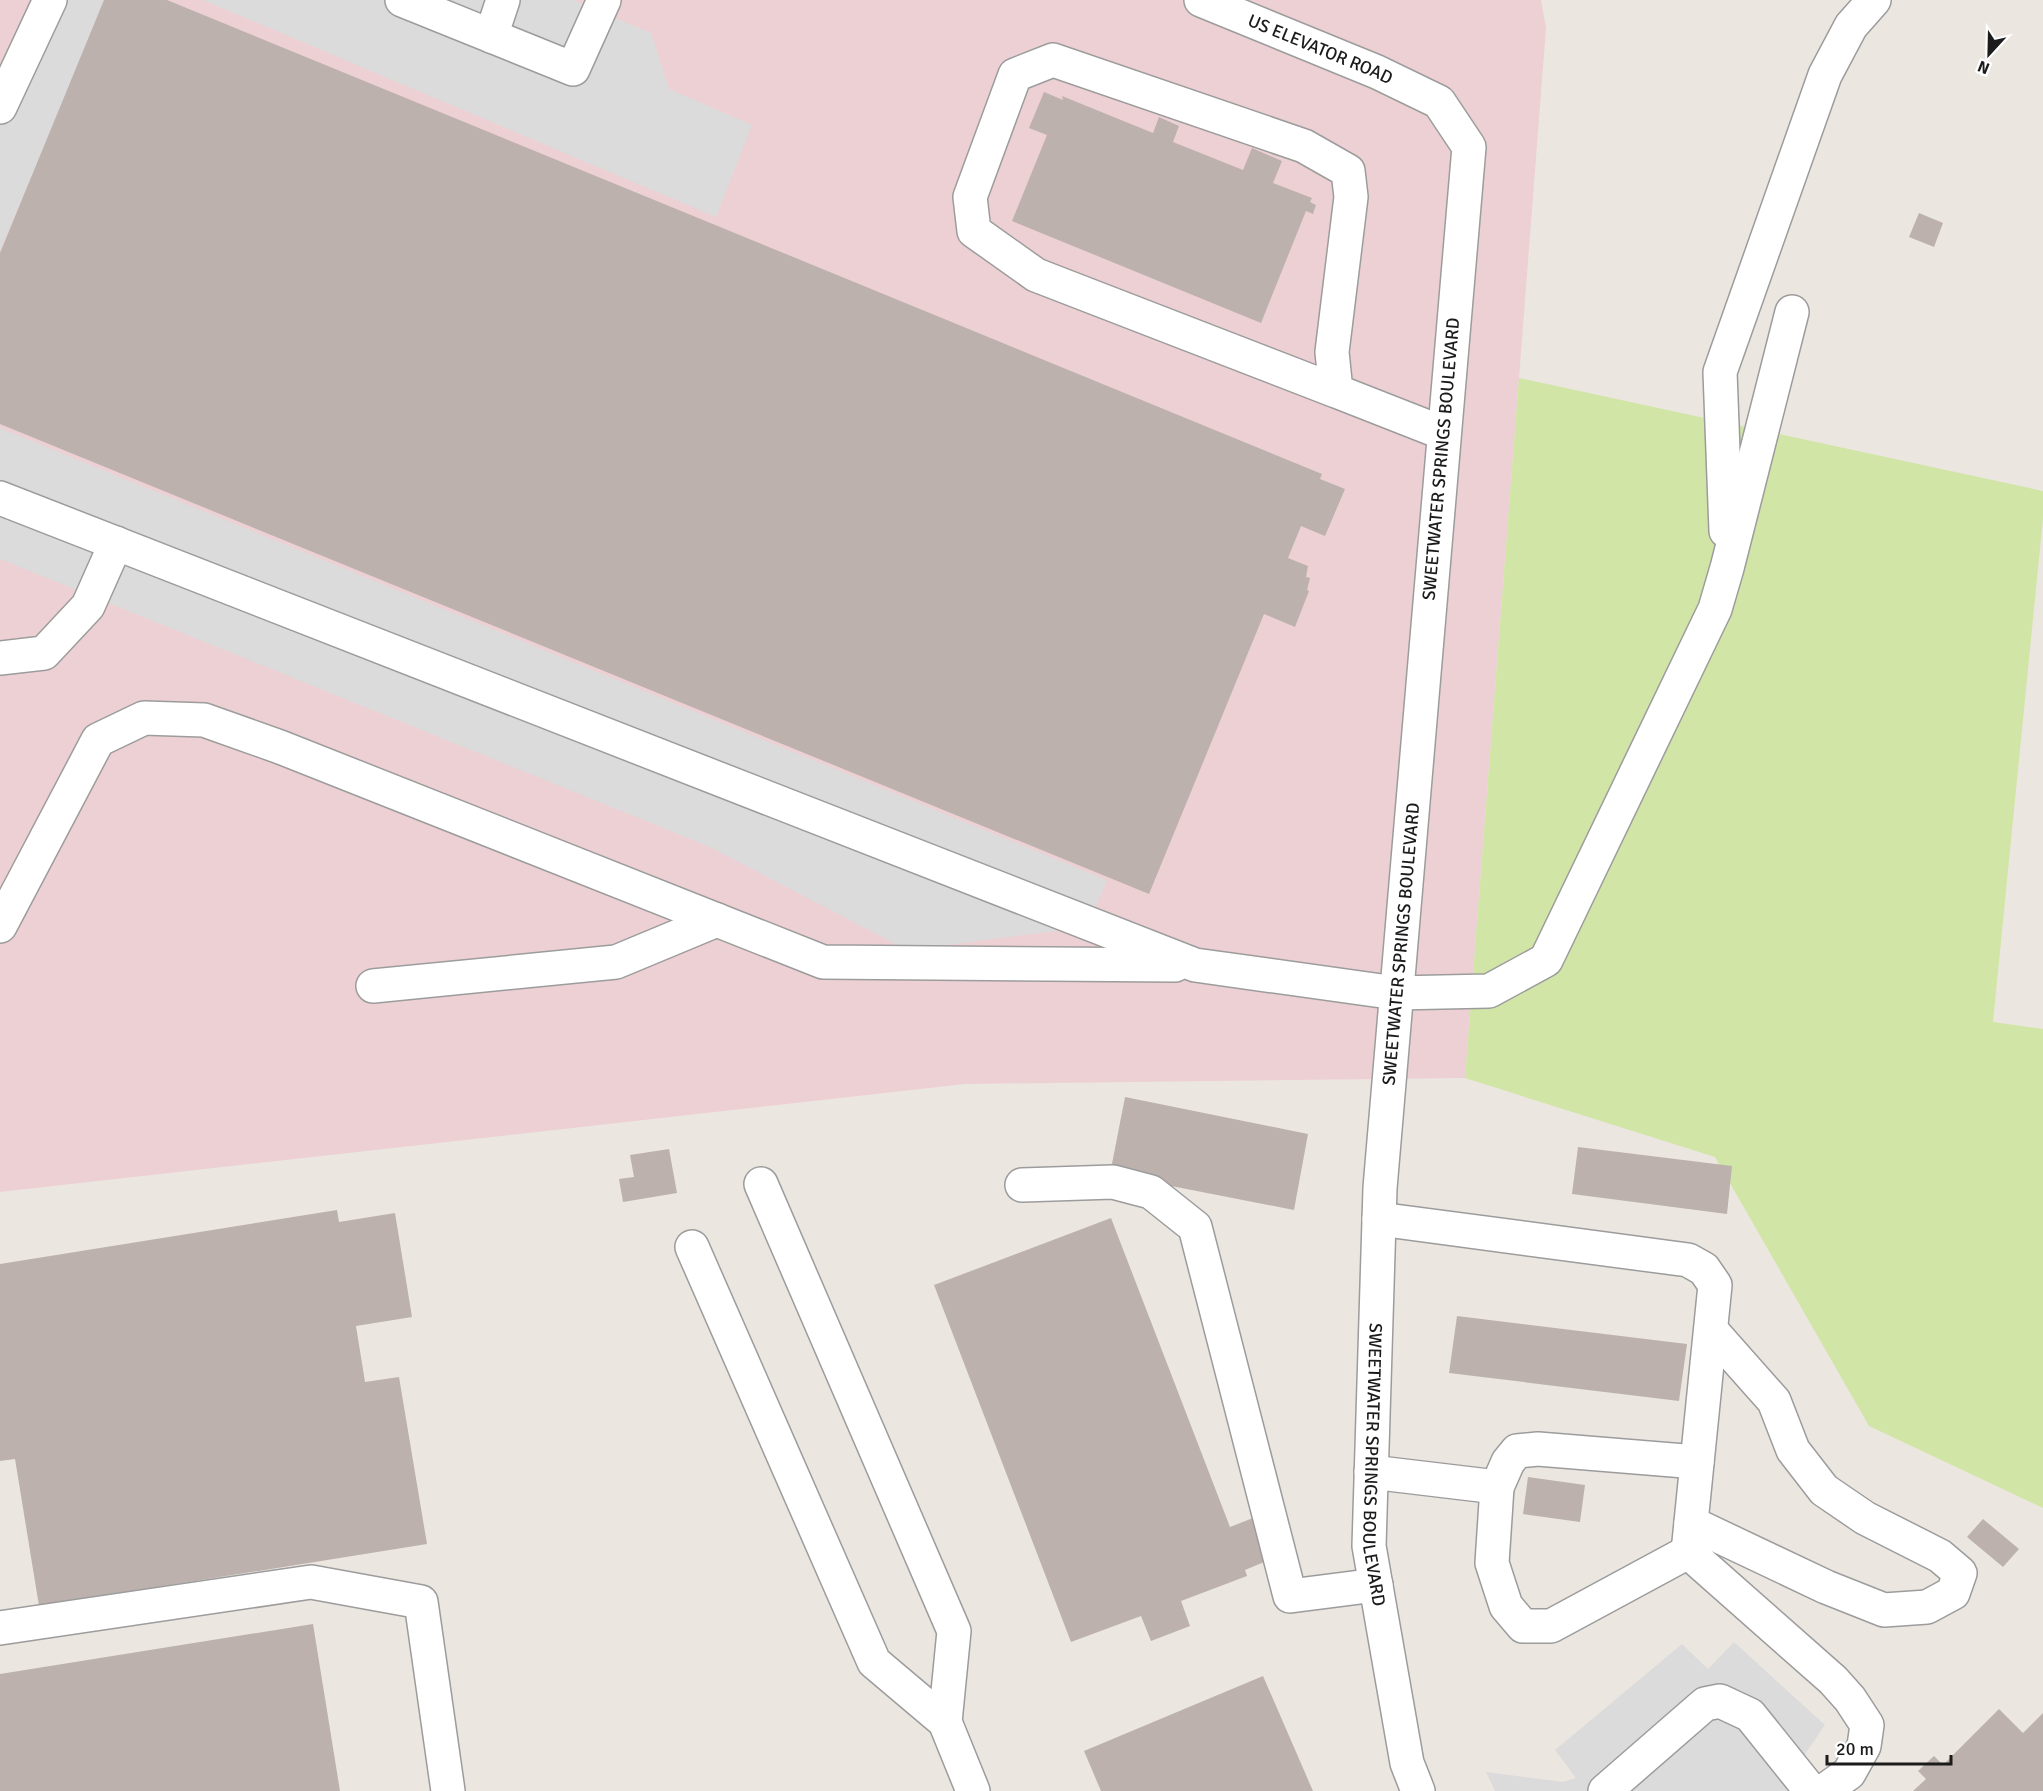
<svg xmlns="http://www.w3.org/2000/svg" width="2043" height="1791" font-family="Signika,sans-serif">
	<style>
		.commercial { fill: #edd0d4 }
		.grass { fill: #d1e5a7 }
		.parking { fill: #dbdbdb }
		.building { fill: #bcb1ad }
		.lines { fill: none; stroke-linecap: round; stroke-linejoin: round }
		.minor-casing { stroke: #9c9c9c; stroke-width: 36 }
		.minor { stroke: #fff; stroke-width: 33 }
		.labels { text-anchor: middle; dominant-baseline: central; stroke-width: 6; stroke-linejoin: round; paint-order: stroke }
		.street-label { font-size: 18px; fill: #1b1b1b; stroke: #fff }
	</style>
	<rect width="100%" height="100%" fill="#ece6e0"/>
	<!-- commercial -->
	<polygon class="commercial" points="0,0 1541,0 1546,28 1465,1078 965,1084 0,1192"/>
	<!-- grass -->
	<polygon class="grass" points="1519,378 2043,491 2043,518 1993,1022 2043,1029 2043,1508 1869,1426 1715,1157 1465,1078"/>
	<!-- parking -->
	<g class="parking">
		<polygon points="39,0 109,0 0,250 0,73"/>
		<polygon points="203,0 573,0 651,33 669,89 752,125 716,217"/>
		<polygon points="0,428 1107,880 1087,927 907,950 710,847 0,559"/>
		<polygon points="1734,1642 1825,1725 1803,1757 1804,1791 1495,1791 1486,1772 1563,1782 1576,1778 1555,1750 1682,1644 1708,1669"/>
	</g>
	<!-- building -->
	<g class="building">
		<polygon points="104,0 167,0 1322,474 1320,479 1345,489 1325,536 1301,526 1288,558 1308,566 1306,577 1310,578 1307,590 1309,591 1295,627 1264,614 1149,894 0,424 0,253"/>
		<polygon points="1044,92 1063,100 1062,96 1153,133 1159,117 1179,126 1173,142 1243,170 1252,148 1282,161 1273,183 1312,198 1310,202 1316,205 1313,214 1306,211 1261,323 1012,221 1047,135 1029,128"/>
		<polygon points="1919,213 1943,223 1934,247 1909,237"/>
		<polygon points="1125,1097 1308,1134 1294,1210 1110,1174"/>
		<polygon points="1578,1147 1732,1166 1727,1214 1572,1194"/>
		<polygon points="669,1149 677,1193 623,1202 619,1179 634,1177 630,1155"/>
		<polygon points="337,1210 339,1222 395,1213 412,1317 356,1326 365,1382 399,1377 427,1544 39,1606 15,1459 0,1461 0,1264"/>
		<polygon points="1111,1218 1230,1527 1258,1516 1274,1558 1245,1570 1247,1576 1181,1601 1190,1626 1151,1641 1141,1616 1071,1642 934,1285"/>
		<polygon points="1457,1316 1687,1344 1679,1401 1449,1373"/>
		<polygon points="1528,1477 1585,1485 1580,1522 1523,1514"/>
		<polygon points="1983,1519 2019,1549 2003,1567 1967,1537"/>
		<polygon points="313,1624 340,1791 0,1791 0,1674"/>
		<polygon points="1263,1676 1313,1791 1101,1791 1084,1751"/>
		<polygon points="1999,1709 2023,1733 2043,1713 2043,1791 1913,1791 1926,1779 1918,1771 1934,1756 1943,1765"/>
	</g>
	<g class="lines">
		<defs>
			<g id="minor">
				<polyline points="402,0 573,69 604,0"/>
				<path id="s1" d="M1201 0 1377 72 1439 102 1469 147 1380 1188 1369 1546 1407 1763 1418 1791"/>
				<polyline points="491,36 503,0"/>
				<polyline points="0,107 50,0"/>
				<polyline points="1336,391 1036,275 974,231 970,197 1015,75 1053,60 1304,146 1348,171 1351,197 1332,352 1336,391 1443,433"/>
				<polyline points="0,498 1195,965 1396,993 1489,991 1546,960 1715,609 1727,568 1792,312"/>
				<polyline points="1726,531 1720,372 1825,75 1851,26 1874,0"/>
				<polyline points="0,658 44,653 88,606 116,543"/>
				<polyline points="0,926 98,740 144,718 204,720 280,747 823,962 1175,965"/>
				<polyline points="373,986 616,962 717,920"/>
				<polyline points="1022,1185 1113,1182 1151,1192 1195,1227 1290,1596 1376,1585"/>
				<polyline points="1379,1219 1688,1260 1704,1269 1715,1285 1688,1552 1833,1680 1850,1699 1867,1725 1864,1746 1849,1773 1824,1791"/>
				<polyline points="692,1247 874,1662 945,1722 954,1631 761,1184"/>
				<polyline points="1371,1472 1497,1487 1492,1563 1506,1606 1523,1626 1551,1626 1688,1552"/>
				<polyline points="1497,1487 1508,1462 1517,1451 1538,1449 1697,1462"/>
				<polyline points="1691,1523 1826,1587 1884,1610 1927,1607 1953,1593 1960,1573 1940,1556 1865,1518 1824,1490 1793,1450 1774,1401 1711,1330"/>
				<polyline points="0,1628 311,1582 421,1602 448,1791"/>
				<polyline points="945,1722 973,1791"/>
				<polyline points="1605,1791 1705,1704 1720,1701 1750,1715 1811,1791"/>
			</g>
		</defs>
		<!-- minor casing -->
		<use href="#minor" class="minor-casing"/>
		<!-- minor -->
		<use href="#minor" class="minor"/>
	</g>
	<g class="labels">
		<!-- street labels -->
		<g class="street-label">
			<text stroke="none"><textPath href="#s1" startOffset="129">US ELEVATOR ROAD</textPath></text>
			<text transform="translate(1441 459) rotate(-85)">SWEETWATER SPRINGS BOULEVARD</text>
			<text transform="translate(1401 944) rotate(-85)">SWEETWATER SPRINGS BOULEVARD</text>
			<text stroke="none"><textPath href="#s1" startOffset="1635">SWEETWATER SPRINGS BOULEVARD</textPath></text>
		</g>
	</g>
	<!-- north arrow -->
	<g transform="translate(1989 54) rotate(202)" stroke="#ffffff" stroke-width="4.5" paint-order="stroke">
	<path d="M0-4.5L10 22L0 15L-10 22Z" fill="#1b1b1b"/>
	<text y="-9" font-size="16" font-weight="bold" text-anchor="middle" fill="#1b1b1b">N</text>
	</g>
	<!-- scale -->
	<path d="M1827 1755v9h124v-9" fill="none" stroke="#1b1b1b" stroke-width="3"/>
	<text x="1836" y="1755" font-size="18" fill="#1b1b1b" stroke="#ffffff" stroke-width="4.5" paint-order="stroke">20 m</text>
</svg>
